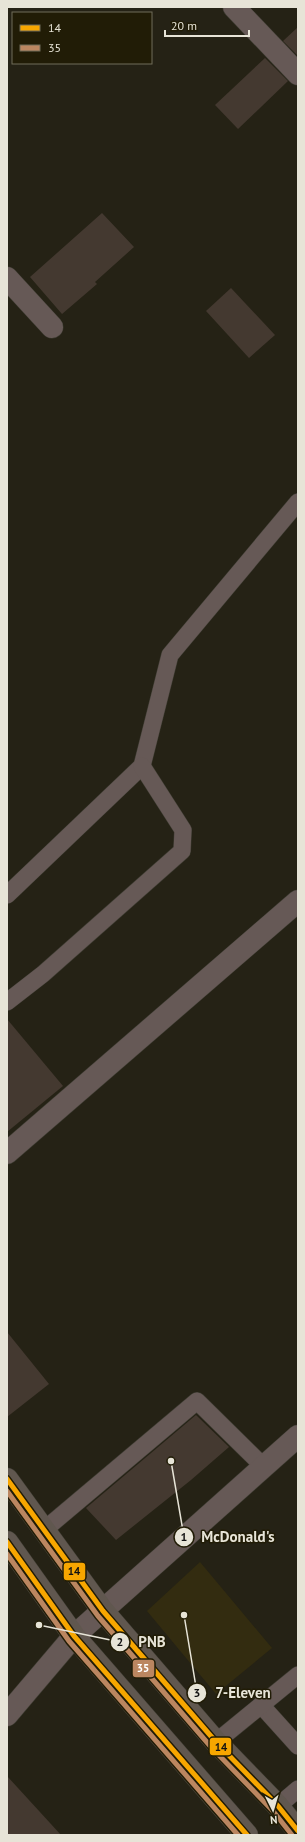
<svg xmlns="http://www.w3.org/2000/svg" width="305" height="1842" font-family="'PT Sans',sans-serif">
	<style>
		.built { fill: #332c10 }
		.building { fill: #443930 }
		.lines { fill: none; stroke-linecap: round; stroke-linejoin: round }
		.lane-casing { stroke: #3e3c32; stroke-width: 18 }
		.street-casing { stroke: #3e3c32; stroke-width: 23 }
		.highway-casing { stroke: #3e3c32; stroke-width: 23 }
		.lane { stroke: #665956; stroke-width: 17 }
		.street { stroke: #665956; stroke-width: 22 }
		.highway { stroke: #60574f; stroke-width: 22 }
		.bus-1-casing { stroke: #211c06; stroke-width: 8 }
		.bus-2-casing { stroke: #211c06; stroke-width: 8 }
		.bus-1 { stroke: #f7a600; stroke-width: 5 }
		.bus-2 { stroke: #bb8660; stroke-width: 5 }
		.leader { fill: none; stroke: #e7e4d7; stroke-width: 1.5 }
		.callout-dot { fill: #e7e4d7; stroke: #211c06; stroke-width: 1.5 }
		.mark-label { font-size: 12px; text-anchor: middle; font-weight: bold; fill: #111 }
		.callout-label { font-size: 15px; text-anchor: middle; font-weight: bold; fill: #e7e4d7; stroke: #211c06; stroke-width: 3; stroke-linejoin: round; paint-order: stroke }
		.line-badge { stroke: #211c06; stroke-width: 1.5 }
		.badge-label { font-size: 11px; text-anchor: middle; font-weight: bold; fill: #fff }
		.pale-badge-label { font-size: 11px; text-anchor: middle; font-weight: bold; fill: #111 }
	</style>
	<rect width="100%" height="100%" fill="#252215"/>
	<!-- built -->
	<polygon class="built" points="200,1562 272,1648 216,1694 147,1611"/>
	<!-- building -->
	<g class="building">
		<polygon points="298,27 298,56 283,41"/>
		<polygon points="265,58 288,81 238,129 215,105"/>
		<polygon points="102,213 134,247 95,282 97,284 62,314 30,277"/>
		<polygon points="231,288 275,335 249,358 206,311"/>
		<polygon points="7,1019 63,1086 7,1132"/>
		<polygon points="7,1332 49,1384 7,1417"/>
		<polygon points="196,1415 229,1447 191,1480 116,1540 86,1508"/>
		<polygon points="7,1776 61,1835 7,1835"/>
	</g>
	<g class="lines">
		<defs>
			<g id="lane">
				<polyline points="7,895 142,766 170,655 298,502"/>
				<polyline points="7,1002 43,974 182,851 183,830 142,766"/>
				<polyline points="44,1530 197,1401 264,1467"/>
				<polyline points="261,1705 298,1746"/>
				<polyline points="216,1742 298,1675"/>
				<polyline points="278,1806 298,1789"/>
			</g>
			<g id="street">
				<polyline points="234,7 298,74"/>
				<polyline points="7,278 52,327"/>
				<polyline points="7,1153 298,901"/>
				<polyline points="7,1715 74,1636 298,1436"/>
			</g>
			<g id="highway">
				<polyline points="7,1479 103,1611 216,1742 278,1806 298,1831"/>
				<polyline points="7,1542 74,1636 247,1835"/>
			</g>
		</defs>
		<!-- lane casing -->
		<use href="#lane" class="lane-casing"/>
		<!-- street casing -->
		<use href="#street" class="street-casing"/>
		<!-- highway casing -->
		<use href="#highway" class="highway-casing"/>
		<!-- lane -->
		<use href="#lane" class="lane"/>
		<!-- street -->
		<use href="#street" class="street"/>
		<!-- highway -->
		<use href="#highway" class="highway"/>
		<defs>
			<g id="bus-1">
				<polyline points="7,1479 103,1611 216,1742 278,1806 298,1831"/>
				<polyline points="7,1542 74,1636 247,1835"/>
			</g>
			<g id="bus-2">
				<polyline points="7,1491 98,1616 211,1747 273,1811 292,1835"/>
				<polyline points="7,1554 69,1641 238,1835"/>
			</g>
		</defs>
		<!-- bus-1 casing -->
		<use href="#bus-1" class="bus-1-casing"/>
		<!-- bus-2 casing -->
		<use href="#bus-2" class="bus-2-casing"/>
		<!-- bus-1 -->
		<use href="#bus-1" class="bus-1"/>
		<!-- bus-2 -->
		<use href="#bus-2" class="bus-2"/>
	</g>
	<!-- callouts -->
	<path class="leader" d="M171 1461L184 1537M39 1625L120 1642M184 1615L197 1693"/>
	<g class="callout-dot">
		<circle cx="171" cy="1461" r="4"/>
		<circle cx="39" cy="1625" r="4"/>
		<circle cx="184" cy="1615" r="4"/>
		<circle cx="184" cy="1537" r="10"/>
		<circle cx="120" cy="1642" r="10"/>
		<circle cx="197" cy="1693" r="10"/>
	</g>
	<g class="mark-label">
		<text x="184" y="1541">1</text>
		<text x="120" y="1646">2</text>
		<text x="197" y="1697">3</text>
	</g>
	<g class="callout-label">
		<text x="238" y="1542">McDonald's</text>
		<text x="152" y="1647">PNB</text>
		<text x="243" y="1698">7-Eleven</text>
	</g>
	<g class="line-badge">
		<rect x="63" y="1562" width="23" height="19" rx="4" fill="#f7a600"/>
		<rect x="132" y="1659" width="23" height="19" rx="4" fill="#bb8660"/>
		<rect x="209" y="1737" width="23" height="19" rx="4" fill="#f7a600"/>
	</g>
	<g class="badge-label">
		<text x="143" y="1672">35</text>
	</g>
	<g class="pale-badge-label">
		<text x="74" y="1575">14</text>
		<text x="221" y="1751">14</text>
	</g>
	<!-- border -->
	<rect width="305" height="1842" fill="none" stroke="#e7e4d7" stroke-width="16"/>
	<!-- legend -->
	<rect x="12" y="12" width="140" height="52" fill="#211c06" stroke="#706c5a"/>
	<rect x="20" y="25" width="20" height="6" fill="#f7a600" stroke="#706c5a"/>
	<text x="48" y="32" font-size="12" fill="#e7e4d7">14</text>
	<rect x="20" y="45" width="20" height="6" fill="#bb8660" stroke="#706c5a"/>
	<text x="48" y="52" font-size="12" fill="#e7e4d7">35</text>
	<!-- north arrow -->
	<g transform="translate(273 1810) rotate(175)" stroke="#211c06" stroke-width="3" paint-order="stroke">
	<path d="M0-3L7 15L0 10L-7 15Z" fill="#e7e4d7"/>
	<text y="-6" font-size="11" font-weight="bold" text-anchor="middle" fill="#e7e4d7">N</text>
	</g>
	<!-- scale -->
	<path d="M165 30v6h84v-6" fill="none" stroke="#e7e4d7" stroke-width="2"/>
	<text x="171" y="30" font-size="12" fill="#e7e4d7" stroke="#211c06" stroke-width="3" paint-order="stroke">20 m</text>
</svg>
